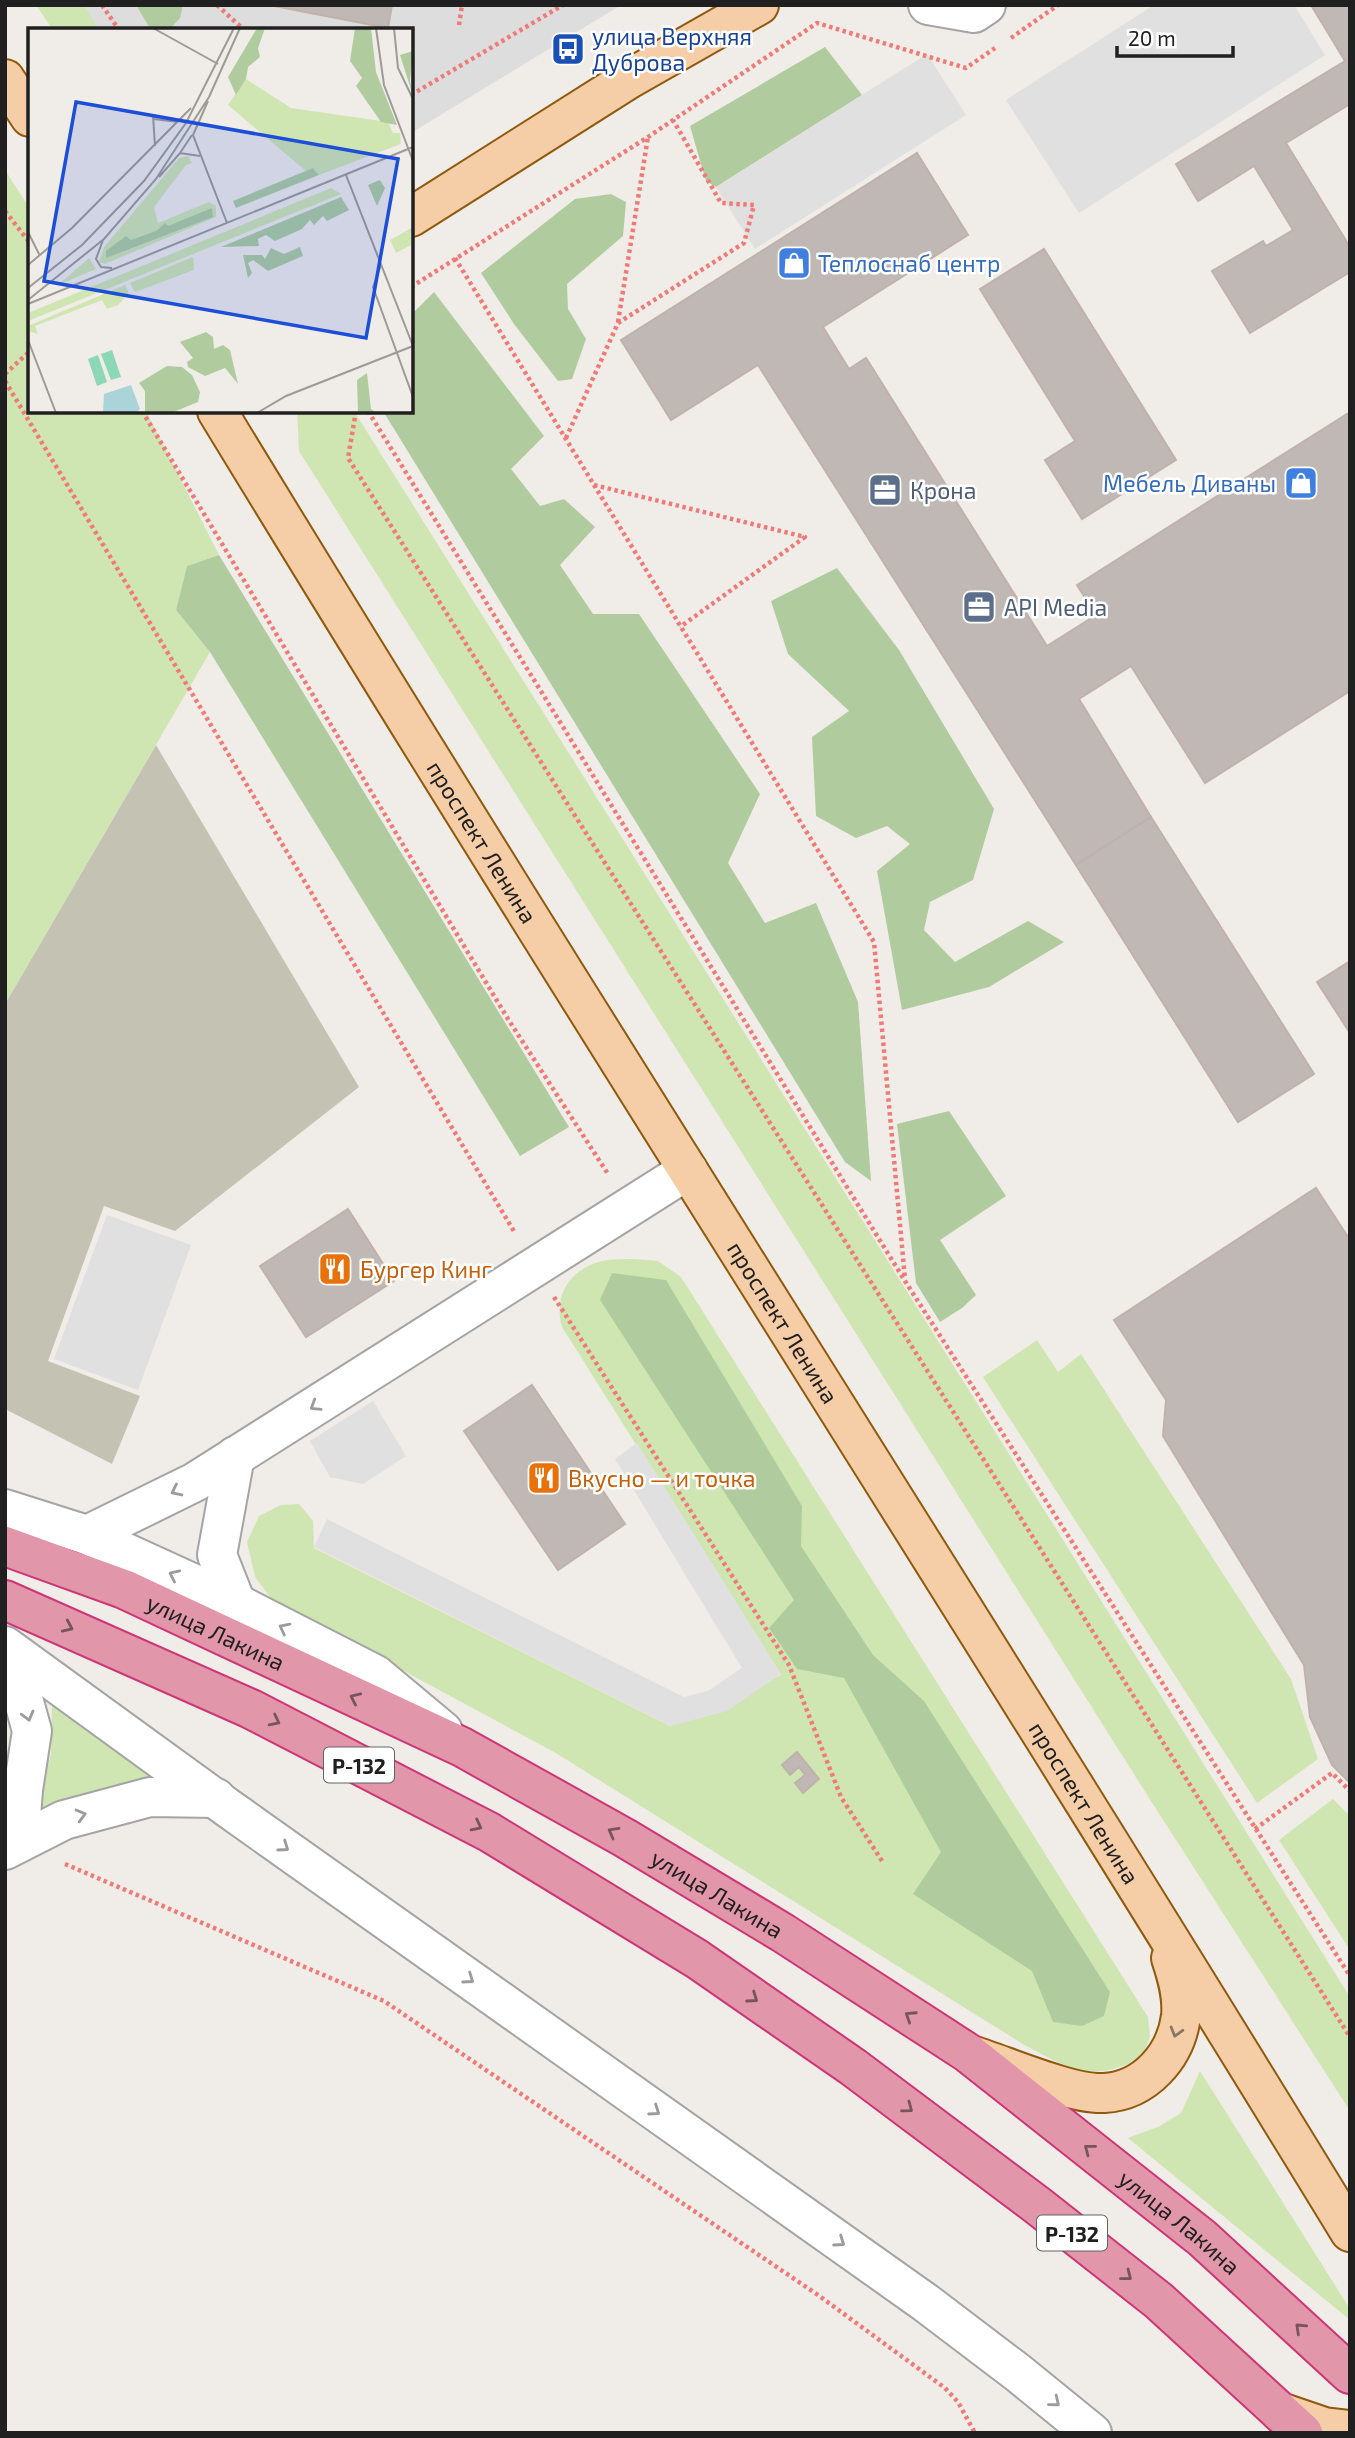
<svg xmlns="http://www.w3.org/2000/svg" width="1355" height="2438" font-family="'Exo 2',sans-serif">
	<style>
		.residential { fill: #dedddd }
		.construction { fill: #c4c3b3 }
		.grass { fill: #d0e6b2 }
		.forest { fill: #b0cc9f }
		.parking { fill: #e0e0e0 }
		.building { fill: #c0b8b4; stroke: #c0b2ab; stroke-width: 2 }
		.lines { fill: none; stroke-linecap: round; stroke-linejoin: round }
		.minor-casing { stroke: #a4a4a4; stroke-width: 42 }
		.major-casing { stroke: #90590c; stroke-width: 42 }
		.highway-casing { stroke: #ce3576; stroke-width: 42 }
		.path { stroke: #ef7b79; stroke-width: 4.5; stroke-dasharray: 3.5 3.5; stroke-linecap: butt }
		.minor { stroke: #fff; stroke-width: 38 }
		.major { stroke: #f5cda7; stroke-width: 38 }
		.highway { stroke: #e196aa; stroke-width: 38 }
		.oneway { stroke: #9b9b9b }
		.oneway2 { stroke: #77555e }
		.oneway3 { stroke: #8a7664 }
		.labels { text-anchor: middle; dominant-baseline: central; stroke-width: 5; stroke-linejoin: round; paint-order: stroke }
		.shield { fill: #fff; stroke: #636363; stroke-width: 2 }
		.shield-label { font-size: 21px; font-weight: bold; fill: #202020 }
		.transit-label { font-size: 23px; fill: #164399; stroke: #fff; text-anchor: start }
		.shop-label { font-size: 23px; fill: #366cbe; stroke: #fff; text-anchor: start }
		.service-label { font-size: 23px; fill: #4e5e75; stroke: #fff; text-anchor: start }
		.street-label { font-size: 23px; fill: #202020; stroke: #fff }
		.food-label { font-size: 23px; fill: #c56008; stroke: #fff; text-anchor: start }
		.inset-road { fill: none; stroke: #9d9a97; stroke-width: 2 }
		.view { fill: #1d4ed8; fill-opacity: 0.15; stroke: #1d4ed8; stroke-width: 3.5 }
		.inset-edge { fill: none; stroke: #202020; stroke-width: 3.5 }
	</style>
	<rect width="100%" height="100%" fill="#f0ece7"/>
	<!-- residential -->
	<polygon class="residential" points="57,5 621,5 411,133 411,30 72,30"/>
	<!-- construction -->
	<polygon class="construction" points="156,745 359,1087 175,1231 104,1206 48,1361 140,1396 112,1464 5,1409 5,1004"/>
	<!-- grass -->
	<g class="grass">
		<polygon points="36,5 84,5 99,30 53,30"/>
		<polygon points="5,170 30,209 30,411 146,411 219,555 187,566 176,610 210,652 5,1004"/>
		<polygon points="297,411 354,411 1350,1997 1350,2111 1144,1790 299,451"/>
		<path d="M635 1259 658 1261 681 1277 1148 2017 1150 2037 1141 2059C1087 2082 1075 2071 1026 2046L554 1752 391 1664 279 1609 255 1577 247 1542 259 1516 281 1505 299 1504 313 1521 314 1548 670 1726 781 1675 562 1327C553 1295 570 1269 602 1261 613 1259 625 1259 635 1259Z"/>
		<polygon points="1037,1340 1058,1372 1081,1354 1291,1679 1318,1759 1257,1803 983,1377"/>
		<polygon points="52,1705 164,1784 33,1820 51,1754"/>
		<polygon points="1333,1799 1350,1816 1350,1950 1279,1840"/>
		<polygon points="1200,2071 1350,2309 1350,2320 1128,2138 1160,2126 1181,2113"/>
	</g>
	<!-- forest -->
	<g class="forest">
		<polygon points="136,5 183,5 180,18 169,30 151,30"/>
		<polygon points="825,47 862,95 716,187 706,181 690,126"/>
		<polygon points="611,194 626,202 623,236 567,284 568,309 586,339 572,379 558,381 514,324 481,273 575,199"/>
		<polygon points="434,292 544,436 511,469 540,506 564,499 595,527 560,565 593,614 639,614 760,794 728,863 765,923 816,903 858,1002 871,1181 845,1162 383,411 411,411 411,315"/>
		<polygon points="219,555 569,1127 520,1156 210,652 176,610 187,566"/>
		<polygon points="837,568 899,650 994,809 973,880 930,902 924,930 955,962 1028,921 1064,942 989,987 902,1010 877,871 910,844 887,826 856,838 816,816 812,737 849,711 788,654 771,601"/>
		<polygon points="949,1111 1006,1196 940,1240 976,1295 962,1308 940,1322 916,1283 897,1124"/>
		<polygon points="612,1273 666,1280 802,1506 801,1546 873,1655 924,1701 1110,1992 1104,2016 1082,2026 1053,2022 1032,1971 913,1894 941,1852 844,1678 797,1669 769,1628 794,1600 600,1300"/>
	</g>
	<!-- parking -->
	<g class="parking">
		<polygon points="1154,5 1294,5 1325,55 1079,213 1006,100"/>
		<polygon points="927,54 966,115 755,249 716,187"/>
		<polygon points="107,1215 191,1245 138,1390 54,1359"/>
		<polygon points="373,1401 406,1456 363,1484 330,1477 310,1441"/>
		<polygon points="637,1443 781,1674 727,1711 670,1726 314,1547 327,1519 684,1697 708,1691 742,1668 615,1459"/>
	</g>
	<!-- building -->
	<g class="building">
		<polygon points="269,5 392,5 388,28"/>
		<polygon points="1311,5 1350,5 1350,104 1286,143 1350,247 1350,272 1250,333 1212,271 1263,241 1266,246 1293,230 1254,166 1198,201 1176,164 1345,61"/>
		<polygon points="917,153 968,235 823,327 849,369 866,358 1047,646 1096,615 1077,585 1350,412 1350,691 1205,783 1131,666 1079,699 1151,817 1076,865 758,365 671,420 621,340"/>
		<polygon points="1044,249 1176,460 1082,519 1045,460 1075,441 980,289"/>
		<polygon points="1151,817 1314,1074 1238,1122 1076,865"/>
		<polygon points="1350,961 1350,1033 1317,982"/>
		<polygon points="1316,1188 1350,1240 1350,1783 1332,1765 1310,1717 1304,1665 1163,1436 1166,1400 1114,1320"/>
		<polygon points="348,1209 394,1281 306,1337 260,1266"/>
		<polygon points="532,1385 625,1524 558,1570 464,1431"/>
		<polygon points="797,1752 819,1779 803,1793 795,1783 805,1775 799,1767 790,1775 782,1765"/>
	</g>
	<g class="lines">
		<defs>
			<g id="minor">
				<polyline points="928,5 974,13 986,5"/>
				<polyline points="235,1456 217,1555 236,1603 376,1675 443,1731"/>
				<polyline points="5,1509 87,1535 195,1482 688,1170"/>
				<polyline points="87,1535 236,1603"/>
				<polyline points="5,1646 228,1808 926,2303 1017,2372 1092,2433"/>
				<polyline points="10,1651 32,1731 23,1790 19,1842"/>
				<polyline points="5,1850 64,1820 150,1797 216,1798"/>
			</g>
			<g id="major">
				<polyline points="5,79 30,117"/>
				<polyline points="411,217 629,79 759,5"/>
				<path id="s1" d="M217 411C589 1022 977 1622 1350 2232"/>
				<path d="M974 2056C1006 2066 1072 2095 1104 2093 1145 2091 1176 2056 1181 2016 1183 1996 1177 1976 1171 1958"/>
				<polyline points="1280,2412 1324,2427 1350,2430"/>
			</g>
			<g id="highway">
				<path id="s2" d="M5 1546 124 1589 462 1747 625 1838 783 1933 968 2053 1202 2238 1350 2374"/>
				<polyline points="5,1600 251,1709 489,1832 697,1959 853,2067 1037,2205 1159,2301 1303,2433"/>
			</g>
		</defs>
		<!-- minor casing -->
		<use href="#minor" class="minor-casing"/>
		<!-- major casing -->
		<use href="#major" class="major-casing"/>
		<!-- highway casing -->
		<use href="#highway" class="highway-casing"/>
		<!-- path -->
		<g class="path">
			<polyline points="102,5 119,30"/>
			<polyline points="217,5 243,29"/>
			<polyline points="459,25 462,5"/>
			<polyline points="1011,38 1058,5"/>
			<polyline points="411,95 563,5"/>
			<polyline points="5,211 30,243"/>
			<polyline points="455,258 874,942 905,1279"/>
			<polyline points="411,287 648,137 817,23 966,68 995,48"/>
			<polyline points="618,322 648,137"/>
			<polyline points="5,374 30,351"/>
			<polyline points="5,381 515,1233"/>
			<polyline points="142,411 508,1019 608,1174"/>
			<polyline points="356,411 348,458 1350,2037"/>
			<polyline points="368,411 905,1281 1350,1976"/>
			<polyline points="566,438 618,323 744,243 754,205 721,203 673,120"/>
			<polyline points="594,485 805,537 680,627"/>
			<polyline points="554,1297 789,1665 841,1797 882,1861"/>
			<polyline points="1255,1829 1332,1773 1350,1791"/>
			<polyline points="65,1864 384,2001 818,2295 945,2388 958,2402 975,2433"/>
		</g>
		<!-- minor -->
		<use href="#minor" class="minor"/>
		<!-- major -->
		<use href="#major" class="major"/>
		<!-- highway -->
		<use href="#highway" class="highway"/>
	</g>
	<!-- one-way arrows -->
	<defs><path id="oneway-chevron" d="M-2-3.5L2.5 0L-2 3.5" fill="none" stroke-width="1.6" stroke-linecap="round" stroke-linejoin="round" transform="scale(1.75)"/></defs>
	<g class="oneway">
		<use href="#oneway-chevron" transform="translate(315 1406) rotate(148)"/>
		<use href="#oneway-chevron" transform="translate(176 1491) rotate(154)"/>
		<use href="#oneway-chevron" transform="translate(174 1575) rotate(-155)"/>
		<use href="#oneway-chevron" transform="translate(284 1628) rotate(-153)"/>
		<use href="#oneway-chevron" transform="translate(28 1716) rotate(75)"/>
		<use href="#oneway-chevron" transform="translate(81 1815) rotate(-15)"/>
		<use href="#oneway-chevron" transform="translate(284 1847) rotate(35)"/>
		<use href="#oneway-chevron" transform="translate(469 1979) rotate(35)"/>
		<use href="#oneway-chevron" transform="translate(655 2111) rotate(35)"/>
		<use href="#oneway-chevron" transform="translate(840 2242) rotate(35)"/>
		<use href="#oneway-chevron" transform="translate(1055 2402) rotate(39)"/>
	</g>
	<g class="oneway2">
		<use href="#oneway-chevron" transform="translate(68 1627) rotate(24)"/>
		<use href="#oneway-chevron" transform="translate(355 1698) rotate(-155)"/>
		<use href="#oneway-chevron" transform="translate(275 1721) rotate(27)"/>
		<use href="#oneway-chevron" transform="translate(477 1826) rotate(27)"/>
		<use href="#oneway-chevron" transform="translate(613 1832) rotate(-151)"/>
		<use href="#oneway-chevron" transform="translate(753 1998) rotate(35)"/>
		<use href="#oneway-chevron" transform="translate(910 2016) rotate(-147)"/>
		<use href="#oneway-chevron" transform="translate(908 2108) rotate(37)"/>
		<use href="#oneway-chevron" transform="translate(1089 2149) rotate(-142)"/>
		<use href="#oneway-chevron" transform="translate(1127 2276) rotate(38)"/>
		<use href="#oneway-chevron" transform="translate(1300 2328) rotate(-137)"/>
	</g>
	<use class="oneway3" href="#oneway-chevron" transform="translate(1176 2032) rotate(106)"/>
	<!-- icons -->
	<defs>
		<symbol id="bus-square" viewBox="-11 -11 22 22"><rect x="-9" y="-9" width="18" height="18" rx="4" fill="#1a4fb4" stroke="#fff"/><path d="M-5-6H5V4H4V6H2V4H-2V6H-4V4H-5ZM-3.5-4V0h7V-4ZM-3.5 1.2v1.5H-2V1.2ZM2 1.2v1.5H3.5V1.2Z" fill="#fff"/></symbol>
		<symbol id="shop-square" viewBox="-11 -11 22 22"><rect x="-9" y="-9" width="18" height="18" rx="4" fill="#3f7fe0" stroke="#fff"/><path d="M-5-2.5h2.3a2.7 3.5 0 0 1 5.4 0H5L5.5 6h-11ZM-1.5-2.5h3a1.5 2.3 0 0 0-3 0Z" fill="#fff"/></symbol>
		<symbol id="office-square" viewBox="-11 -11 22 22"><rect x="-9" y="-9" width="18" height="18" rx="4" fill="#5c6f8a" stroke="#fff"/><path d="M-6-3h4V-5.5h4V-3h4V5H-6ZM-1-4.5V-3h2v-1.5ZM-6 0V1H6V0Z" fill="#fff"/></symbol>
		<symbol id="restaurant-square" viewBox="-11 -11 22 22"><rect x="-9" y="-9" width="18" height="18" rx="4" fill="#e8710a" stroke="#fff"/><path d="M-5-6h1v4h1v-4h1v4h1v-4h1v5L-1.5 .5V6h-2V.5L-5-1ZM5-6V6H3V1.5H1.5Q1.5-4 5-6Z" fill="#fff"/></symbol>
	</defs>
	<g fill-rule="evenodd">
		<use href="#bus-square" x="549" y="30" width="38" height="38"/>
		<use href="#shop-square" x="775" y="244" width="38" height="38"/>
		<use href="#shop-square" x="1282" y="464" width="38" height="38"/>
		<use href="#office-square" x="866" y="471" width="38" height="38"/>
		<use href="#office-square" x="960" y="588" width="38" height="38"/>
		<use href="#restaurant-square" x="316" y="1250" width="38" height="38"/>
		<use href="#restaurant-square" x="525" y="1459" width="38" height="38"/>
	</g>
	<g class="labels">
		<!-- shield labels -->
		<g class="shield">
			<rect x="324" y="1747.5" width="70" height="35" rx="5"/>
			<rect x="1037" y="2215.5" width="70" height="35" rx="5"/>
		</g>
		<g class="shield-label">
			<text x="359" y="1765">Р-132</text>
			<text x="1072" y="2233">Р-132</text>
		</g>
		<!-- transit labels -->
		<g class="transit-label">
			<text x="592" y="36">улица Верхняя<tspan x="592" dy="26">Дуброва</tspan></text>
		</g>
		<!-- shop labels -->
		<g class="shop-label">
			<text x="818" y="263">Теплоснаб центр</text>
			<text x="1276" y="483" text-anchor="end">Мебель Диваны</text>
		</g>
		<!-- service labels -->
		<g class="service-label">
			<text x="910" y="490">Крона</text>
			<text x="1004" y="607">API Media</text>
		</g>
		<!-- street labels -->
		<g class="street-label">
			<text stroke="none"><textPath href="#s1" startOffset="506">проспект Ленина</textPath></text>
			<text stroke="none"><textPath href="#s1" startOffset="1073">проспект Ленина</textPath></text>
			<text stroke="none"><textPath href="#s2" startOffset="228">улица Лакина</textPath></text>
			<text stroke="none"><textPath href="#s1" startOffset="1640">проспект Ленина</textPath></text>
			<text stroke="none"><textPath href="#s2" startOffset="794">улица Лакина</textPath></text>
			<text stroke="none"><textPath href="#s2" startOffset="1362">улица Лакина</textPath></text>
		</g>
		<!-- food labels -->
		<g class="food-label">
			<text x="360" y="1269">Бургер Кинг</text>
			<text x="568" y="1478">Вкусно — и точка</text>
		</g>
	</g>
	<!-- overview -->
	<g transform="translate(28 28)">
		<rect width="385" height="385" fill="#f0ece7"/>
		<path d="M218 51 263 80 360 94 365 105H372L373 116 291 147 285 140 279 144 200 77ZM160 128 164 135 158 137 126 179 130 195 181 174 188 178V189L77 236 71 234 76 219 151 130ZM303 160 313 166 0 293V285ZM385 199V216L368 225 362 212ZM165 229 166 242 107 264 102 255ZM61 230 68 241 30 257ZM97 257 101 265 90 277 79 281 74 272 7 298 10 306 0 303V298Z" fill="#d0e6b2"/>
		<path d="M229 0H237L230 20 232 29 220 39 218 51 208 67 200 49ZM327 0H343L348 44 369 97 353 94 328 58 334 50 322 33ZM385 23 382 53 385 68 372 27ZM285 140 291 147 208 180 205 173ZM352 152 357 160 349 178 340 157ZM313 169 321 182 299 193 295 188 286 197 282 192 274 201 247 213 238 207 230 211 231 218 193 219ZM184 180 185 189 78 230V223L98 208 103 212 128 203 137 195 140 198ZM272 219 275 228 240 243 225 232 220 235 224 245 220 250 215 227H234L237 231 243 220 256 226ZM178 304 185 309 186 321 195 317 202 322 210 356 197 340 177 348 160 339 159 334 165 330 152 314ZM139 338 154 339 164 347 172 364 170 374 143 385H117V363L111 355ZM339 345 343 381 349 385H330L329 352Z" fill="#b0cc9f"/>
		<path d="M84 322 93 349 83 352 73 326ZM70 327 79 354 69 358 60 331Z" fill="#8cd8b4"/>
		<path d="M103 357 112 381 107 385H75L76 366Z" fill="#abd3da"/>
		<path class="inset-road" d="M125 0 190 36M348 0 356 57 385 133M366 0 370 40 385 71M180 73 165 107 199 195M125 87 127 118M126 91 150 94M152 125 164 107M318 147 385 318M131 149 152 125 172 128M0 204 12 228M75 212 68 231 73 239 84 240M0 237 44 200 163 80M353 237 345 259 385 369M0 260 54 217 116 153 158 95 206 0M0 272 76 211 128 151 181 69 212 0M0 276 385 119M0 312 28 385M229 385 258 368 385 318"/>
		<path class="view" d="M48 74 370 131 338 310 16 253Z"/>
		<rect width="385" height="385" class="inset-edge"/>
	</g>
	<!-- border -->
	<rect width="1355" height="2438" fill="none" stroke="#202020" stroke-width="14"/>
	<!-- scale -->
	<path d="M1117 46v10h116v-10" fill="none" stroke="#202020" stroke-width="3.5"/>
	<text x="1128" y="46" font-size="21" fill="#202020" stroke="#ffffff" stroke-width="5" paint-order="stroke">20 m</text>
</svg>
